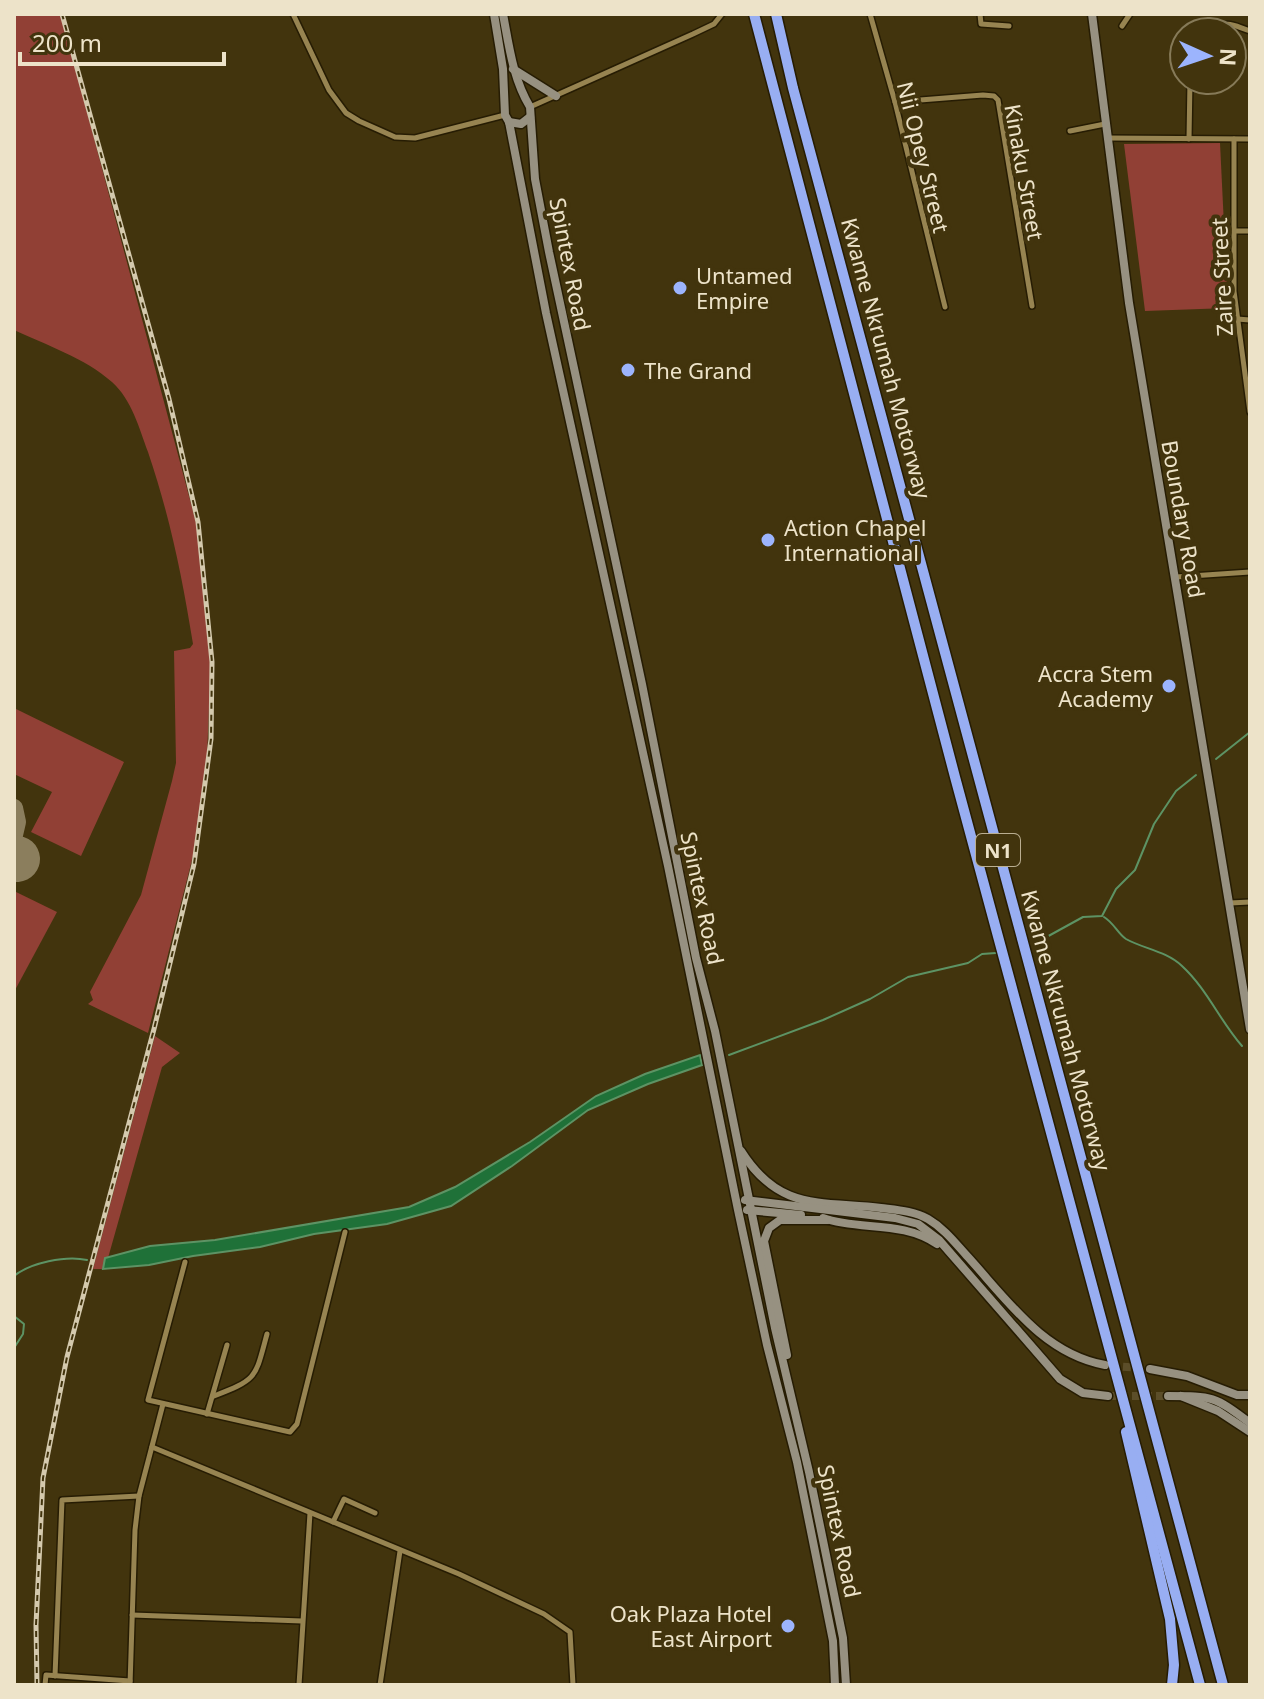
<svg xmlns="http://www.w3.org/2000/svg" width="1264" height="1699" font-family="'Noto Sans',sans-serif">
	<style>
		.green { fill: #914035 }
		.water { fill: #1f7138; stroke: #5d9364; stroke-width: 2 }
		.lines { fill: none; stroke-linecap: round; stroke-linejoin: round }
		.stream { stroke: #5d9364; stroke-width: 2 }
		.taxiway { stroke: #8b7e5d; stroke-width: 18 }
		.runway { stroke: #8b7e5d; stroke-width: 46 }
		.secondary-tunnel { stroke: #5c4e29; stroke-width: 8; stroke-dasharray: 8 4; stroke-linecap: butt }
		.minor-casing { stroke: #261c03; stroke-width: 8 }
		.secondary-casing { stroke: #261c03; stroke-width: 11 }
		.motorway-casing { stroke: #261c03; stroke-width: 13 }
		.minor { stroke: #978451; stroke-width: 5 }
		.secondary { stroke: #979181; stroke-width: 8 }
		.motorway { stroke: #98aef2; stroke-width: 10 }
		.rail-casing { stroke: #d4c9ad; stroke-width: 5 }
		.rail { stroke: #42340d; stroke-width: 2; stroke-dasharray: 6; stroke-linecap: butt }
		.poi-dot { fill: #9cb4fd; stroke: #42340d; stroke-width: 3 }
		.labels { text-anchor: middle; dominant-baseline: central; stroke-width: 8; stroke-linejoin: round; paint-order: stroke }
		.shield { fill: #42340d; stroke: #baae91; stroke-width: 2 }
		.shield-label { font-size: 20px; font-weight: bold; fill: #ede3c9 }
		.street-label { font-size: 22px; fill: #ede3c9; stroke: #42340d }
		.poi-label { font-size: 22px; fill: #ede3c9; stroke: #42340d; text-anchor: start }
	</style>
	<rect width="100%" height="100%" fill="#42340d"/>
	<!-- green -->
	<g class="green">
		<path d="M14 14H61L198 530 209 610 211 658 206 781 193 856 148 1033 88 1004 93 1000 90 992 141 895 172 781 176 763 174 651 190 648 193 644C182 576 170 517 148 452 139 428 132 400 112 382 85 358 46 345 14 330Z"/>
		<polygon points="1220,143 1228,308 1145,311 1124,144"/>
		<polygon points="14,708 124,762 81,856 31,832 52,792 14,774"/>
		<polygon points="14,891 57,912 14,992"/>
		<polygon points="155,1036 180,1053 162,1067 108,1258 105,1259 103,1269 93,1269"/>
	</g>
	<!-- water -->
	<polygon class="water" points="700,1055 702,1065 648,1084 588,1110 512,1166 451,1206 387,1224 314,1234 260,1247 193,1256 149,1265 103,1269 105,1258 150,1246 215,1240 409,1207 455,1187 530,1142 596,1096 645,1074"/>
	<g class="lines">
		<!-- stream -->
		<g class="stream">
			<polyline points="1216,759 1250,732"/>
			<path d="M1104 917C1114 923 1118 934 1126 939 1144 949 1166 951 1182 966 1207 989 1220 1021 1242 1046"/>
			<polyline points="1043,939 1083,917 1102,916 1116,889 1135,870 1154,824 1176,791 1196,775"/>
			<polyline points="729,1055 823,1020 870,999 908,977 968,963 982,954 996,953"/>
			<path d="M14 1276C30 1263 66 1255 87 1260"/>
			<polyline points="14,1316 24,1324 23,1334 14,1348"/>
		</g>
		<!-- taxiway -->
		<polyline class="taxiway" points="14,808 17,822 14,835"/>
		<!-- runway -->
		<polyline class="runway" points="14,858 17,859"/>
		<!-- secondary-tunnel -->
		<g class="secondary-tunnel">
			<polyline points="1111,1366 1142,1368"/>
			<polyline points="1108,1396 1168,1396"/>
		</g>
		<defs>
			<g id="minor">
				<polyline points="293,14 329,90 346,113 359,121 395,137 415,138 505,115"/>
				<polyline points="870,14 895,102 945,307"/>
				<polyline points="980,14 981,24 1009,26"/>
				<polyline points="1122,26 1130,14"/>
				<path d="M1211 32C1228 19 1232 25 1250 31"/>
				<polyline points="895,102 983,95 994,96 998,100 1032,306"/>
				<polyline points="530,107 693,34 714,24 722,14"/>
				<polyline points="1070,131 1105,124"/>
				<polyline points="1107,138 1250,139"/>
				<polyline points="1189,139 1190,80"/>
				<polyline points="1234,139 1234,291 1250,412"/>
				<polyline points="1234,231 1250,231"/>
				<polyline points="1237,319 1250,320"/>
				<polyline points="1176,577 1250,572"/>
				<polyline points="1230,903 1250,902"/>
				<polyline points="185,1262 148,1400 290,1432 297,1424 345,1232"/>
				<path d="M214 1396C258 1379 255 1378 267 1334"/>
				<polyline points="207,1414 227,1345"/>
				<polyline points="152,1447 459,1574 544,1614 570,1632 573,1685"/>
				<polyline points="333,1522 344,1499 375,1513"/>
				<polyline points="132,1615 302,1621"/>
				<polyline points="55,1676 62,1500 139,1496"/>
				<polyline points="45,1685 46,1675 130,1681"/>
				<polyline points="130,1685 135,1530 139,1496 163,1404"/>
				<polyline points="299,1685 310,1513"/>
				<polyline points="380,1685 400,1551"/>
			</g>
			<g id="secondary">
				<polyline points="494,14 503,69 505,115 509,122 546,313 668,866 738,1210 767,1345 797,1462 833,1641 835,1685"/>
				<path d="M503 14C509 46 513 79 530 107L535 179 549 252 642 684 696 958 715 1031 775 1328 809 1472 843 1638 846 1685"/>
				<polyline points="1092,14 1129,303 1250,1029"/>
				<polyline points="513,69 556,96"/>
				<polyline points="509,122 521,124 530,117"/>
				<path d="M741 1151C779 1211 818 1201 881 1208 897 1210 914 1211 928 1219 945 1229 956 1244 968 1257 1008 1301 1044 1354 1105 1365"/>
				<polyline points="745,1200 895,1218 918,1224 939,1240 1060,1379 1083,1393 1108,1396"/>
				<polyline points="747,1210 801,1215"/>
				<path d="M823 1218C860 1231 902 1220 937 1244"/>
				<polyline points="787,1355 764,1241 769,1228 780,1220 828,1220"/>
				<polyline points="1150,1369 1187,1376 1237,1395 1250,1395"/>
				<path d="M1168 1396C1213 1396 1214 1396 1250 1423"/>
				<polyline points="1181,1396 1218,1411 1250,1432"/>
			</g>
			<g id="motorway">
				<polyline points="754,14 955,777 1200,1685"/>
				<polyline points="776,14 793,88 1223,1685"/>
				<polyline points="1126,1432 1170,1619 1174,1665 1172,1685"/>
			</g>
		</defs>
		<!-- minor casing -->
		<use href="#minor" class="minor-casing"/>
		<!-- secondary casing -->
		<use href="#secondary" class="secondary-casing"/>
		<!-- motorway casing -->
		<use href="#motorway" class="motorway-casing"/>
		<!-- minor -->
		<use href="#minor" class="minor"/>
		<!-- secondary -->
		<use href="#secondary" class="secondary"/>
		<!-- motorway -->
		<use href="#motorway" class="motorway"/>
		<defs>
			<polyline id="rail" points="37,1685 36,1625 43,1478 67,1357 154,1029 194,864 211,739 212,662 198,522 169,399 62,14"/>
		</defs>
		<!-- rail casing -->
		<use href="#rail" class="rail-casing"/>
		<!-- rail -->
		<use href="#rail" class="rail"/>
	</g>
	<!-- markers -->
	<g class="poi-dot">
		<circle cx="680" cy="288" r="8"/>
		<circle cx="628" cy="370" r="8"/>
		<circle cx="768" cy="540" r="8"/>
		<circle cx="1169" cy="686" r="8"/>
		<circle cx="788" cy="1626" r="8"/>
	</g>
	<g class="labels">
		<!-- shield labels -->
		<rect class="shield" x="976" y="834" width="44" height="32" rx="6"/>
		<g class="shield-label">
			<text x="998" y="850">N1</text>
		</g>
		<!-- street labels -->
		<g class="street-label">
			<text transform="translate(924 157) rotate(76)">Nii Opey Street</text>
			<text transform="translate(1025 172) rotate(80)">Kinaku Street</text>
			<text transform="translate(571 264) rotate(79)">Spintex Road</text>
			<text transform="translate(1221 277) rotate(-93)">Zaire Street</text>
			<text transform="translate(887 358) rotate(75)">Kwame Nkrumah Motorway</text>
			<text transform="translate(1184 519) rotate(80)">Boundary Road</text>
			<text transform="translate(703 898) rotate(78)">Spintex Road</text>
			<text transform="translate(1067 1030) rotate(75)">Kwame Nkrumah Motorway</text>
			<text transform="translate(840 1531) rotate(78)">Spintex Road</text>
		</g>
		<!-- poi labels -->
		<g class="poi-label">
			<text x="696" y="275">Untamed<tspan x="696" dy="25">Empire</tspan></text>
			<text x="644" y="370">The Grand</text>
			<text x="784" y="527">Action Chapel<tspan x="784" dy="25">International</tspan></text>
			<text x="1153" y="673" text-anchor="end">Accra Stem<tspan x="1153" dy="25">Academy</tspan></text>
			<text x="772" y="1613" text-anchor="end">Oak Plaza Hotel<tspan x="772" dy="25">East Airport</tspan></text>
		</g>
	</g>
	<!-- border -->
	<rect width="1264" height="1699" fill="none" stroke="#ede3c9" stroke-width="32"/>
	<!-- north arrow -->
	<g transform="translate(1208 56) rotate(93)"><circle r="38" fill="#42340d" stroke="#867a58" stroke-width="2"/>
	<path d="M0-6L14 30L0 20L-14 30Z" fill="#9cb4fd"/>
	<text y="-12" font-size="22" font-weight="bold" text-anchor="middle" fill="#ede3c9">N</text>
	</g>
	<!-- scale -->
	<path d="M20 52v12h204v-12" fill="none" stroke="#ede3c9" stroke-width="4"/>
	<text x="32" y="52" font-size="24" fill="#ede3c9" stroke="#42340d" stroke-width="6" paint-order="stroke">200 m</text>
</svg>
